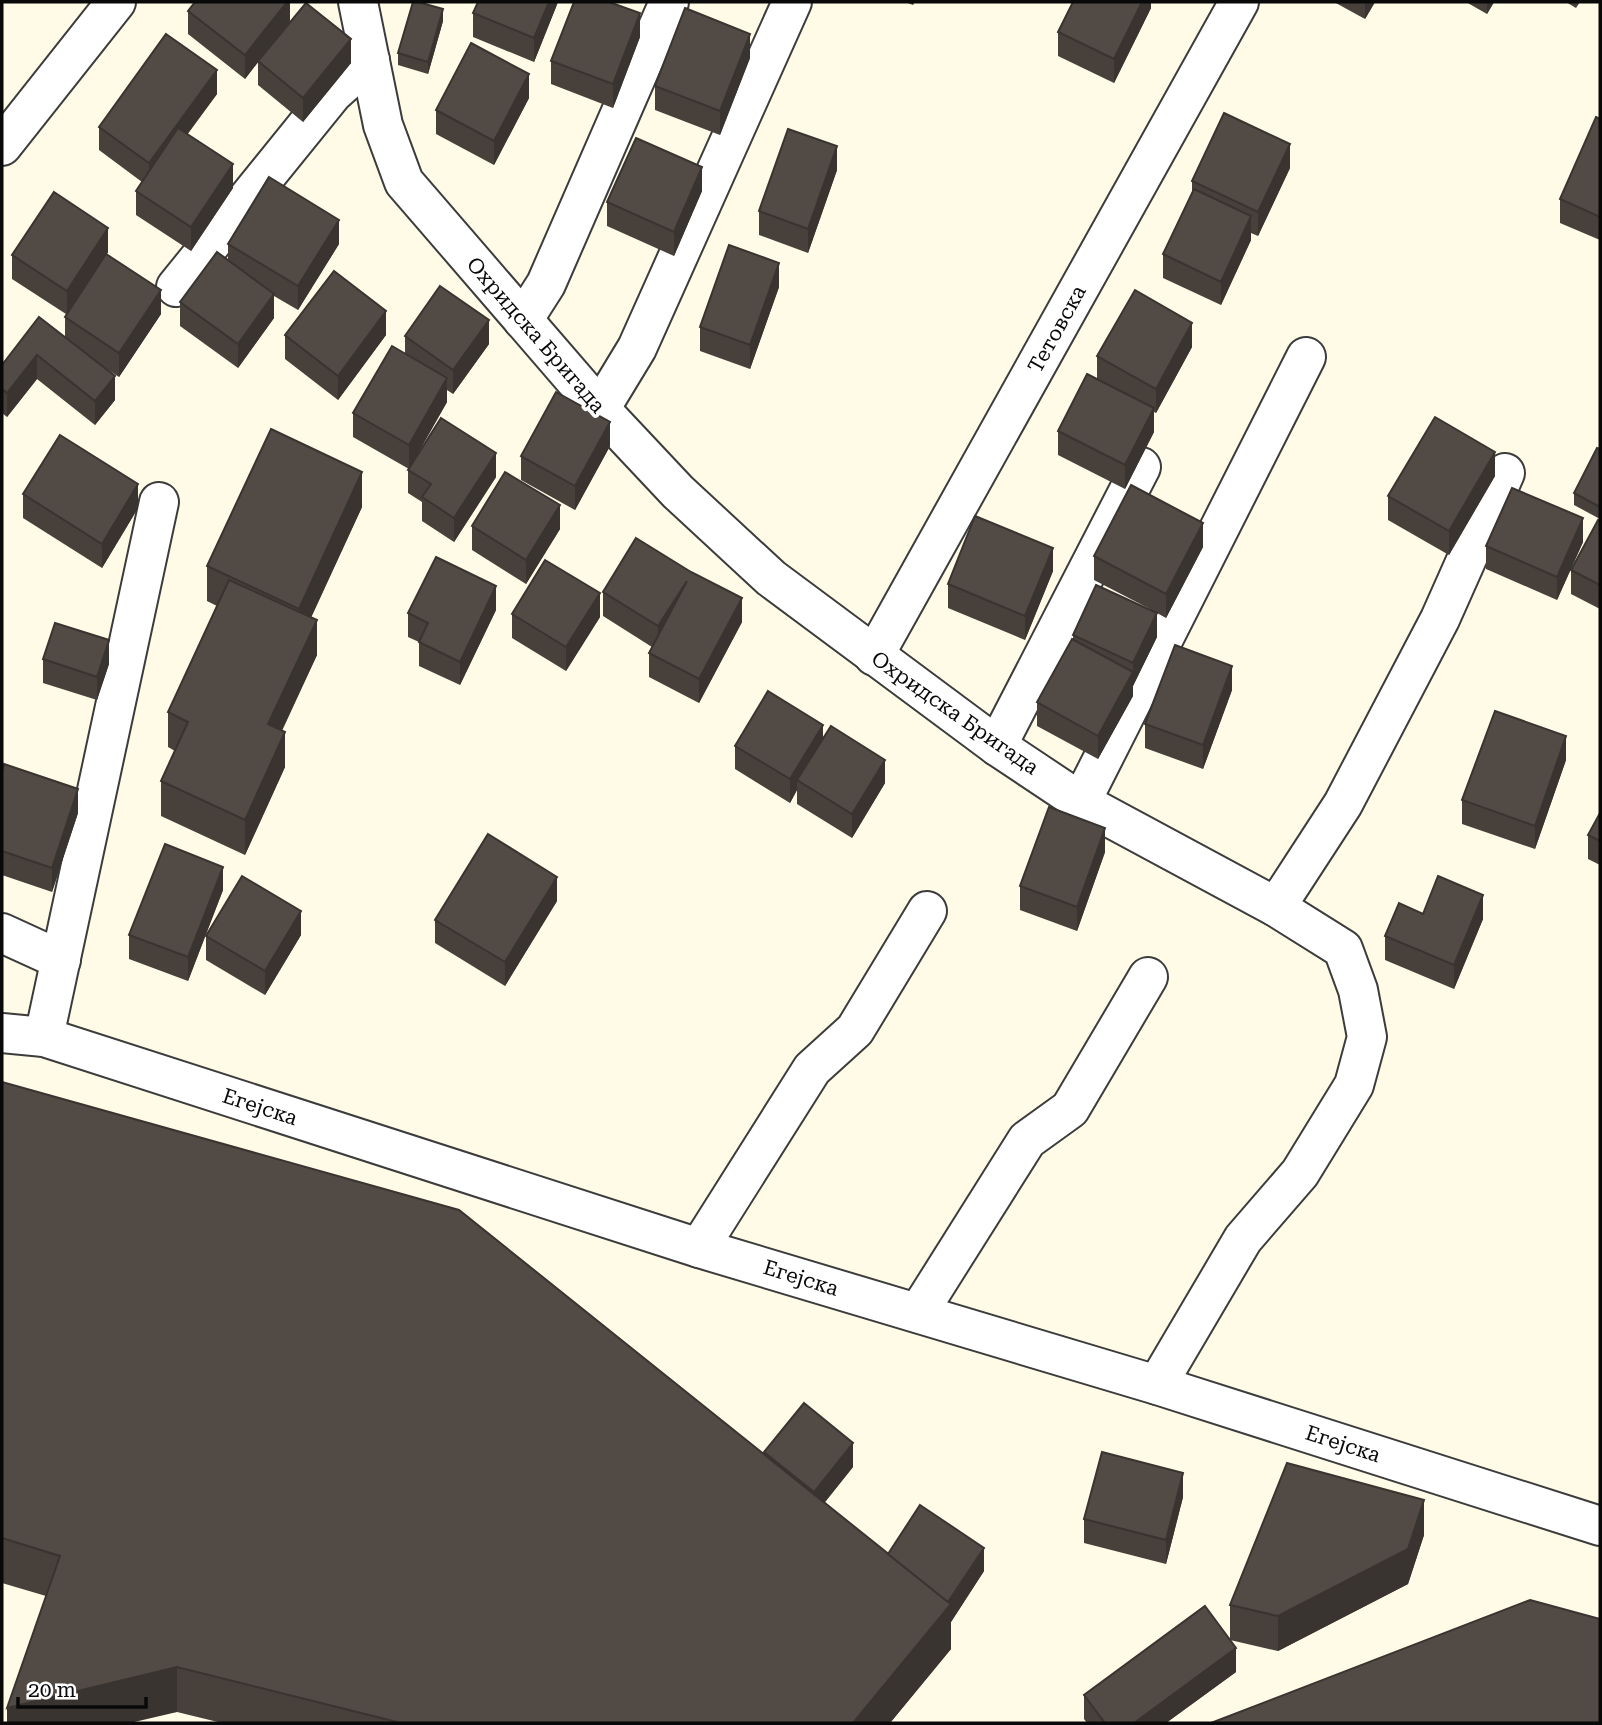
<svg xmlns="http://www.w3.org/2000/svg" width="1602" height="1725" font-family="'Roboto Serif',serif">
	<style>
		.lines { fill: none; stroke-linecap: round; stroke-linejoin: round }
		.minor-casing { stroke: #3c3c3c; stroke-width: 42 }
		.minor { stroke: #fff; stroke-width: 38 }
		.wall { fill: #47403b }
		.shaded-wall { fill: #393430 }
		.building { fill: #524b45; stroke: #393430; stroke-width: 2 }
		.labels { text-anchor: middle; dominant-baseline: central; stroke-width: 7; stroke-linejoin: round; paint-order: stroke }
		.street-label { font-size: 21px; fill: #090909; stroke: #fff }
	</style>
	<rect width="100%" height="100%" fill="#fffbe6"/>
	<g class="lines">
		<defs>
			<g id="minor">
				<polyline points="358,2 383,125 404,182 600,409 678,492 771,578 997,746 1081,802 1276,907 1343,949 1358,990 1367,1037 1354,1085 1300,1173 1243,1239 1157,1385"/>
				<polyline points="2,146 116,2"/>
				<polyline points="176,287 333,93 370,60"/>
				<polyline points="523,320 546,284 669,2"/>
				<polyline points="600,409 637,348 792,2"/>
				<polyline points="874,656 1239,2"/>
				<polyline points="997,746 1141,467"/>
				<polyline points="1081,802 1306,357"/>
				<polyline points="1276,907 1343,804 1440,619 1505,473"/>
				<polyline points="2,933 61,960"/>
				<polyline points="2,1033 44,1037 699,1248 1157,1385 1600,1526"/>
				<polyline points="44,1037 159,502"/>
				<polyline points="699,1248 812,1069 855,1030 927,911"/>
				<polyline points="918,1313 1027,1140 1070,1109 1148,977"/>
			</g>
		</defs>
		<!-- minor casing -->
		<use href="#minor" class="minor-casing"/>
		<!-- minor -->
		<use href="#minor" class="minor"/>
	</g>
	<!-- wall -->
	<g class="wall">
		<polygon points="290,2 290,21 262,57 351,63 303,122 258,85 258,62 245,79 188,34 188,11"/>
		<polygon points="478,2 558,2 534,62 473,37 473,13"/>
		<polygon points="905,2 915,2 913,5"/>
		<polygon points="1151,2 1151,8 1114,83 1058,56 1058,32"/>
		<polygon points="1334,2 1375,2 1365,19"/>
		<polygon points="1466,2 1494,2 1487,14"/>
		<polygon points="1566,2 1580,2 1576,8"/>
		<polygon points="443,21 428,74 398,65 398,53"/>
		<polygon points="640,37 613,108 551,84 551,61"/>
		<polygon points="750,58 720,135 655,110 655,86"/>
		<polygon points="217,94 187,134 233,188 191,251 136,215 136,191 142,182 99,150 99,127"/>
		<polygon points="529,98 494,165 436,134 436,110"/>
		<polygon points="1600,119 1600,240 1560,223 1560,199"/>
		<polygon points="1290,168 1258,236 1251,233 1251,240 1221,305 1163,278 1163,254 1192,192 1192,181"/>
		<polygon points="837,170 808,253 759,235 759,211"/>
		<polygon points="702,191 674,256 607,226 607,202"/>
		<polygon points="228,244 339,244 298,310 274,296 274,318 238,368 180,326 180,302 228,260"/>
		<polygon points="108,252 107,254 161,314 119,377 96,362 115,400 95,425 37,379 7,417 2,413 2,365 65,337 65,317 66,314 12,279 12,255"/>
		<polygon points="779,287 750,369 700,351 700,327"/>
		<polygon points="285,335 386,335 338,400 285,359"/>
		<polygon points="405,336 489,344 453,394 447,390 447,402 409,469 353,437 353,413 405,354"/>
		<polygon points="1192,347 1156,413 1154,412 1154,432 1125,489 1058,455 1058,431 1097,379 1097,356"/>
		<polygon points="610,446 575,510 521,480 521,456"/>
		<polygon points="1600,449 1600,519 1574,505 1574,493"/>
		<polygon points="408,470 496,477 454,542 422,521 422,502 408,493"/>
		<polygon points="1495,476 1449,555 1388,520 1388,496"/>
		<polygon points="23,494 138,508 102,568 23,518"/>
		<polygon points="362,507 311,617 317,655 282,731 285,767 245,855 161,816 161,781 175,751 168,747 168,712 217,606 207,601 207,566"/>
		<polygon points="1600,521 1600,609 1571,594 1571,570"/>
		<polygon points="472,526 560,529 526,584 472,550"/>
		<polygon points="1583,542 1557,600 1486,569 1486,546"/>
		<polygon points="1203,547 1166,618 1157,613 1157,637 1133,686 1133,696 1098,759 1037,726 1037,702 1073,639 1073,635 1150,609 1094,580 1094,556"/>
		<polygon points="1053,571 1025,640 948,608 948,584"/>
		<polygon points="603,592 742,622 699,703 649,677 649,653 652,647 603,616"/>
		<polygon points="496,610 460,685 419,666 419,642 408,637 408,613"/>
		<polygon points="512,614 600,617 566,671 512,638"/>
		<polygon points="43,659 109,664 97,700 43,683"/>
		<polygon points="1232,690 1203,769 1145,748 1145,724"/>
		<polygon points="823,739 885,783 852,838 797,804 797,790 790,803 735,769 735,746"/>
		<polygon points="1566,760 1535,849 1462,824 1462,800"/>
		<polygon points="2,772 78,813 52,892 2,875"/>
		<polygon points="1600,813 1600,865 1588,859 1588,835"/>
		<polygon points="1105,852 1077,931 1020,910 1020,886"/>
		<polygon points="223,890 188,981 129,959 129,935"/>
		<polygon points="557,901 505,986 435,943 435,920"/>
		<polygon points="1423,914 1483,919 1454,989 1385,960 1385,936"/>
		<polygon points="301,935 265,995 206,960 206,936"/>
		<polygon points="2,1082 764,1455 764,1452 853,1467 824,1503 888,1554 984,1571 951,1622 951,1649 890,1723 222,1723 177,1712 7,1723 46,1596 2,1583"/>
		<polygon points="1183,1497 1166,1564 1084,1543 1084,1519"/>
		<polygon points="1424,1535 1408,1584 1278,1651 1230,1640 1236,1672 1166,1723 1087,1723 1084,1719 1084,1695 1230,1639 1230,1605"/>
	</g>
	<!-- shaded-wall -->
	<g class="shaded-wall">
		<polygon points="287,2 290,2 290,21 245,79 245,55"/>
		<polygon points="549,2 558,2 534,62 534,38"/>
		<polygon points="1142,2 1151,2 1151,8 1114,83 1114,59"/>
		<polygon points="1365,2 1375,2 1365,19"/>
		<polygon points="1487,2 1494,2 1487,14"/>
		<polygon points="443,9 443,21 428,74 428,62"/>
		<polygon points="640,13 640,37 613,108 613,84"/>
		<polygon points="750,34 750,58 720,135 720,111"/>
		<polygon points="351,39 351,63 303,122 303,98"/>
		<polygon points="217,70 217,94 149,187 149,163"/>
		<polygon points="529,74 529,98 494,165 494,141"/>
		<polygon points="1290,144 1290,168 1258,236 1258,212"/>
		<polygon points="837,146 837,170 808,253 808,229"/>
		<polygon points="233,164 233,188 191,251 191,227"/>
		<polygon points="702,167 702,191 674,256 674,232"/>
		<polygon points="1251,216 1251,240 1221,305 1221,282"/>
		<polygon points="339,220 339,244 298,310 298,286"/>
		<polygon points="108,228 108,252 67,315 67,291"/>
		<polygon points="779,263 779,287 750,369 750,345"/>
		<polygon points="161,290 161,314 119,377 119,353"/>
		<polygon points="274,294 274,318 238,368 238,344"/>
		<polygon points="386,311 386,335 338,400 338,376"/>
		<polygon points="489,320 489,344 453,394 453,370"/>
		<polygon points="1192,323 1192,347 1156,413 1156,389"/>
		<polygon points="37,355 37,379 7,417 7,393"/>
		<polygon points="115,376 115,400 95,425 95,401"/>
		<polygon points="447,378 447,402 409,469 409,445"/>
		<polygon points="1154,408 1154,432 1125,489 1125,465"/>
		<polygon points="610,422 610,446 575,510 575,486"/>
		<polygon points="1495,452 1495,476 1449,555 1449,531"/>
		<polygon points="496,453 496,477 454,542 454,518"/>
		<polygon points="362,472 362,507 299,644 299,609"/>
		<polygon points="138,484 138,508 102,568 102,544"/>
		<polygon points="560,505 560,529 526,584 526,560"/>
		<polygon points="1583,518 1583,542 1557,600 1557,577"/>
		<polygon points="1203,523 1203,547 1166,618 1166,594"/>
		<polygon points="1053,548 1053,571 1025,640 1025,616"/>
		<polygon points="687,581 658,650 658,626"/>
		<polygon points="496,586 496,610 460,685 460,662"/>
		<polygon points="600,593 600,617 566,671 566,647"/>
		<polygon points="742,598 742,622 699,703 699,679"/>
		<polygon points="1157,613 1157,637 1133,686 1133,696 1098,759 1098,736 1133,672 1133,663"/>
		<polygon points="317,620 317,655 268,759 268,724"/>
		<polygon points="109,640 109,664 97,700 97,677"/>
		<polygon points="1232,666 1232,690 1203,769 1203,745"/>
		<polygon points="823,725 823,749 797,780 797,790 790,803 790,779"/>
		<polygon points="285,732 285,767 245,855 245,820"/>
		<polygon points="1566,736 1566,760 1535,849 1535,826"/>
		<polygon points="885,760 885,783 852,838 852,814"/>
		<polygon points="78,789 78,813 52,892 52,868"/>
		<polygon points="1105,828 1105,852 1077,931 1077,907"/>
		<polygon points="223,867 223,890 188,981 188,957"/>
		<polygon points="557,877 557,901 505,986 505,962"/>
		<polygon points="1483,895 1483,919 1454,989 1454,965"/>
		<polygon points="301,911 301,935 265,995 265,971"/>
		<polygon points="853,1443 853,1467 814,1516 814,1492"/>
		<polygon points="1183,1473 1183,1497 1166,1564 1166,1540"/>
		<polygon points="1424,1500 1424,1535 1408,1584 1278,1651 1278,1616"/>
		<polygon points="984,1548 984,1571 951,1622 951,1649 890,1723 853,1723 946,1606"/>
		<polygon points="1236,1648 1236,1672 1166,1723 1134,1723"/>
		<polygon points="177,1667 177,1712 130,1723 7,1723 7,1708"/>
	</g>
	<!-- building -->
	<g class="building">
		<polygon points="195,2 287,2 245,55 188,11"/>
		<polygon points="413,2 418,2 443,9 428,62 398,53"/>
		<polygon points="478,2 549,2 534,38 473,13"/>
		<polygon points="574,2 609,2 640,13 613,84 551,61"/>
		<polygon points="1073,2 1142,2 1114,59 1058,32"/>
		<polygon points="306,3 351,39 303,98 258,61"/>
		<polygon points="685,8 750,34 720,111 655,86"/>
		<polygon points="166,34 217,70 149,163 99,127"/>
		<polygon points="471,43 529,74 494,141 436,110"/>
		<polygon points="1224,113 1290,144 1258,212 1192,181"/>
		<polygon points="1596,117 1600,119 1600,217 1560,199"/>
		<polygon points="178,128 233,164 191,227 136,191"/>
		<polygon points="788,129 837,146 808,229 759,211"/>
		<polygon points="636,138 702,167 674,232 607,202"/>
		<polygon points="269,177 339,220 298,286 228,244"/>
		<polygon points="1194,189 1251,216 1221,282 1163,254"/>
		<polygon points="54,192 108,228 67,291 12,255"/>
		<polygon points="729,245 779,263 750,345 700,327"/>
		<polygon points="217,252 274,294 238,344 180,302"/>
		<polygon points="106,254 161,290 119,353 65,317"/>
		<polygon points="334,271 386,311 338,376 285,335"/>
		<polygon points="440,286 489,320 453,370 405,336"/>
		<polygon points="1135,290 1192,323 1156,389 1097,356"/>
		<polygon points="39,317 115,376 95,401 37,355 7,393 2,389 2,365"/>
		<polygon points="392,346 447,378 409,445 353,413"/>
		<polygon points="1087,374 1154,408 1125,465 1058,431"/>
		<polygon points="556,392 610,422 575,486 521,456"/>
		<polygon points="1435,417 1495,452 1449,531 1388,496"/>
		<polygon points="441,418 496,453 454,518 422,497 431,484 408,470"/>
		<polygon points="271,429 362,472 299,609 207,566"/>
		<polygon points="60,435 138,484 102,544 23,494"/>
		<polygon points="1597,448 1600,449 1600,507 1574,493"/>
		<polygon points="505,472 560,505 526,560 472,526"/>
		<polygon points="1131,485 1203,523 1166,594 1094,556"/>
		<polygon points="1512,488 1583,518 1557,577 1486,546"/>
		<polygon points="975,516 1053,548 1025,616 948,584"/>
		<polygon points="1598,520 1600,521 1600,585 1571,570"/>
		<polygon points="636,538 691,572 742,598 699,679 649,653 687,581 658,626 603,592"/>
		<polygon points="436,557 496,586 460,662 419,642 428,623 408,613"/>
		<polygon points="545,560 600,593 566,647 512,614"/>
		<polygon points="229,580 317,620 268,724 285,732 245,820 161,781 188,722 168,712"/>
		<polygon points="1096,585 1157,613 1133,663 1073,635"/>
		<polygon points="55,623 109,640 97,677 43,659"/>
		<polygon points="1072,639 1133,672 1098,736 1037,702"/>
		<polygon points="1175,645 1232,666 1203,745 1145,724"/>
		<polygon points="768,691 823,725 790,779 735,746"/>
		<polygon points="1495,711 1566,736 1535,826 1462,800"/>
		<polygon points="831,726 885,760 852,814 797,780"/>
		<polygon points="4,764 78,789 52,868 2,851 2,772"/>
		<polygon points="1049,807 1105,828 1077,907 1020,886"/>
		<polygon points="1600,813 1600,841 1588,835"/>
		<polygon points="488,834 557,877 505,962 435,920"/>
		<polygon points="165,844 223,867 188,957 129,935"/>
		<polygon points="242,876 301,911 265,971 206,936"/>
		<polygon points="1438,876 1483,895 1454,965 1385,936 1399,903 1423,914"/>
		<polygon points="2,1082 459,1210 951,1604 853,1723 401,1723 177,1667 7,1708 60,1556 2,1538"/>
		<polygon points="804,1403 853,1443 814,1492 764,1452"/>
		<polygon points="1102,1452 1183,1473 1166,1540 1084,1519"/>
		<polygon points="1287,1463 1424,1500 1408,1549 1278,1616 1230,1605"/>
		<polygon points="920,1505 984,1548 948,1602 888,1554"/>
		<polygon points="1530,1600 1600,1619 1600,1723 1211,1723"/>
		<polygon points="1205,1606 1236,1648 1134,1723 1105,1723 1084,1695"/>
	</g>
	<g class="labels">
		<!-- street labels -->
		<g class="street-label">
			<text transform="translate(1057 329) rotate(-61)">Тетовска</text>
			<text transform="translate(536 335) rotate(49)">Охридска Бригада</text>
			<text transform="translate(955 713) rotate(35)">Охридска Бригада</text>
			<text transform="translate(260 1107) rotate(18)">Егејска</text>
			<text transform="translate(801 1278) rotate(17)">Егејска</text>
			<text transform="translate(1343 1444) rotate(18)">Егејска</text>
		</g>
	</g>
	<!-- border -->
	<rect width="1602" height="1725" fill="none" stroke="#090909" stroke-width="7"/>
	<!-- scale -->
	<path d="M18 1697v10h128v-10" fill="none" stroke="#090909" stroke-width="3.5"/>
	<text x="28" y="1697" font-size="21" fill="#090909" stroke="#ffffff" stroke-width="5" paint-order="stroke">20 m</text>
</svg>
